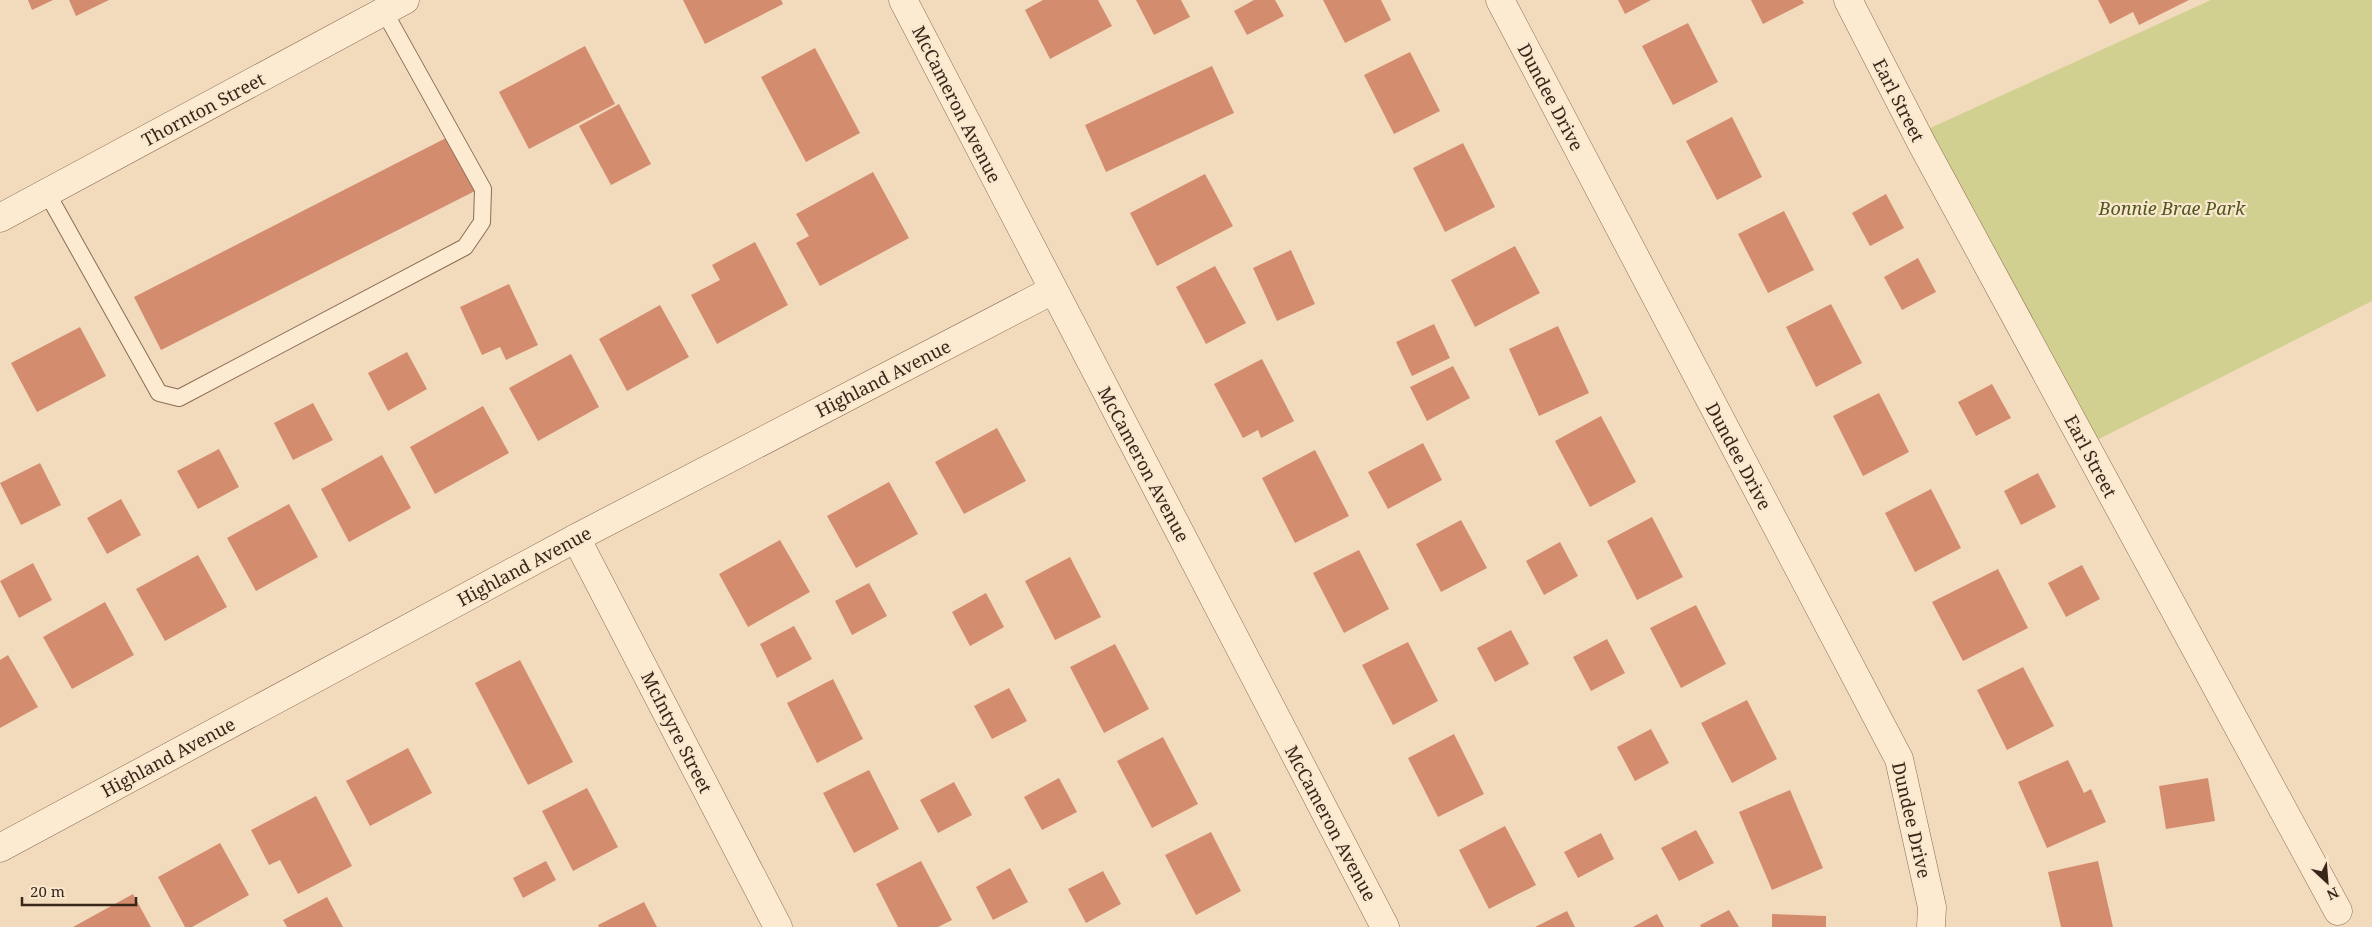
<svg xmlns="http://www.w3.org/2000/svg" width="2372" height="927" font-family="'Noto Serif',serif">
	<style>
		.green { fill: #d1d090 }
		.building { fill: #d48c6f }
		.lines { fill: none; stroke-linecap: round; stroke-linejoin: round }
		.service-casing { stroke: #8c6b55; stroke-width: 18 }
		.minor-casing { stroke: #8c6b55; stroke-width: 29 }
		.tertiary-casing { stroke: #8c6b55; stroke-width: 29 }
		.service { stroke: #fcead1; stroke-width: 16 }
		.minor { stroke: #fcead1; stroke-width: 28 }
		.tertiary { stroke: #fcead1; stroke-width: 28 }
		.labels { text-anchor: middle; dominant-baseline: central; stroke-width: 4.5; stroke-linejoin: round; paint-order: stroke }
		.street-label { font-size: 18px; fill: #39261b; stroke: #f9e7ce }
		.park-label { font-size: 18px; font-style: italic; fill: #51581f; stroke: #f9e7ce }
	</style>
	<rect width="100%" height="100%" fill="#f2dbbd"/>
	<!-- green -->
	<polygon class="green" points="2211,0 2372,0 2372,301 2097,440 1928,129"/>
	<!-- building -->
	<g class="building">
		<polygon points="28,0 53,0 32,10"/>
		<polygon points="69,0 109,0 76,16"/>
		<polygon points="683,0 781,0 783,4 705,44"/>
		<polygon points="1043,0 1098,0 1112,26 1050,59 1025,10"/>
		<polygon points="1136,0 1181,0 1190,17 1154,35"/>
		<polygon points="1254,0 1275,0 1284,16 1247,35 1234,11"/>
		<polygon points="1323,0 1381,0 1391,20 1345,43"/>
		<polygon points="1618,0 1651,0 1625,14"/>
		<polygon points="1751,0 1802,0 1804,3 1763,24"/>
		<polygon points="2098,0 2189,0 2139,25 2133,12 2110,24"/>
		<polygon points="1688,23 1718,82 1673,105 1642,46"/>
		<polygon points="585,46 615,104 529,149 499,92"/>
		<polygon points="815,48 860,133 806,162 761,77"/>
		<polygon points="1410,52 1440,111 1394,134 1364,75"/>
		<polygon points="1212,66 1234,113 1106,172 1085,125"/>
		<polygon points="619,104 651,164 611,185 579,126"/>
		<polygon points="1732,117 1762,177 1717,200 1686,141"/>
		<polygon points="448,137 475,191 161,350 134,297"/>
		<polygon points="1463,143 1495,207 1445,232 1413,168"/>
		<polygon points="873,172 909,238 820,286 796,243 809,236 796,214"/>
		<polygon points="1205,174 1233,226 1157,266 1130,213"/>
		<polygon points="1886,194 1904,228 1870,246 1852,213"/>
		<polygon points="1784,211 1814,270 1768,293 1738,234"/>
		<polygon points="755,242 788,305 717,344 691,295 720,280 712,265"/>
		<polygon points="1515,246 1540,293 1475,327 1451,280"/>
		<polygon points="1291,250 1315,304 1277,321 1253,268"/>
		<polygon points="1918,258 1936,292 1902,310 1884,277"/>
		<polygon points="1215,266 1246,323 1206,344 1176,287"/>
		<polygon points="509,284 538,345 506,360 500,347 482,355 460,307"/>
		<polygon points="1831,304 1862,363 1816,387 1786,327"/>
		<polygon points="660,305 689,357 627,391 599,339"/>
		<polygon points="1434,324 1450,358 1412,376 1396,342"/>
		<polygon points="1558,326 1589,393 1539,416 1509,349"/>
		<polygon points="80,327 106,376 37,412 11,363"/>
		<polygon points="407,352 427,389 388,411 368,373"/>
		<polygon points="571,354 599,407 538,441 509,388"/>
		<polygon points="1262,359 1294,421 1261,438 1258,430 1243,438 1214,384"/>
		<polygon points="1453,366 1470,398 1427,421 1410,387"/>
		<polygon points="1992,384 2011,418 1976,436 1958,402"/>
		<polygon points="1879,393 1909,452 1863,476 1833,416"/>
		<polygon points="313,403 333,440 293,460 274,423"/>
		<polygon points="483,406 509,453 435,494 410,447"/>
		<polygon points="1601,416 1636,482 1590,507 1555,441"/>
		<polygon points="997,428 1026,481 964,514 935,462"/>
		<polygon points="1423,443 1442,480 1388,509 1368,472"/>
		<polygon points="219,449 239,487 198,509 177,471"/>
		<polygon points="1315,450 1349,516 1295,543 1262,478"/>
		<polygon points="382,455 411,508 349,542 321,489"/>
		<polygon points="40,463 61,505 21,525 0,483"/>
		<polygon points="2038,473 2056,507 2021,525 2004,491"/>
		<polygon points="889,482 918,534 856,568 827,516"/>
		<polygon points="1931,489 1961,548 1915,572 1885,513"/>
		<polygon points="121,499 141,535 107,554 87,518"/>
		<polygon points="289,504 318,557 256,591 227,538"/>
		<polygon points="1652,517 1683,577 1637,600 1607,541"/>
		<polygon points="1461,520 1487,568 1441,592 1416,544"/>
		<polygon points="780,540 810,592 748,627 719,574"/>
		<polygon points="1560,542 1578,576 1544,595 1526,561"/>
		<polygon points="1359,550 1389,609 1344,633 1313,573"/>
		<polygon points="198,555 227,607 165,641 136,589"/>
		<polygon points="1070,557 1101,617 1055,640 1025,581"/>
		<polygon points="33,563 52,600 19,618 0,581"/>
		<polygon points="2082,565 2100,599 2066,617 2048,583"/>
		<polygon points="1998,569 2028,628 1963,661 1932,602"/>
		<polygon points="869,583 887,616 852,635 835,601"/>
		<polygon points="986,593 1004,627 970,646 952,612"/>
		<polygon points="105,602 134,655 72,689 43,637"/>
		<polygon points="1696,605 1726,664 1681,688 1650,628"/>
		<polygon points="794,626 812,659 777,678 760,644"/>
		<polygon points="1511,630 1529,664 1495,682 1477,648"/>
		<polygon points="1607,639 1625,673 1591,691 1573,657"/>
		<polygon points="1408,642 1438,701 1393,725 1362,665"/>
		<polygon points="1115,644 1149,709 1104,733 1070,667"/>
		<polygon points="8,655 38,707 0,728 0,660"/>
		<polygon points="520,660 573,762 528,785 475,683"/>
		<polygon points="2023,667 2054,726 2007,750 1977,690"/>
		<polygon points="833,679 863,739 817,763 787,703"/>
		<polygon points="1009,688 1027,721 992,739 974,706"/>
		<polygon points="1747,700 1777,759 1732,783 1701,723"/>
		<polygon points="1651,729 1669,763 1635,781 1617,747"/>
		<polygon points="1454,734 1484,794 1438,817 1408,758"/>
		<polygon points="1163,737 1198,804 1152,828 1117,761"/>
		<polygon points="408,748 432,793 370,826 346,781"/>
		<polygon points="2068,760 2084,793 2091,789 2106,822 2047,848 2018,782"/>
		<polygon points="869,770 899,829 854,853 823,793"/>
		<polygon points="1059,778 1077,812 1042,830 1024,797"/>
		<polygon points="2208,778 2215,821 2166,829 2159,786"/>
		<polygon points="954,782 972,815 938,833 920,800"/>
		<polygon points="587,788 618,847 573,871 542,811"/>
		<polygon points="1790,790 1823,868 1772,890 1739,812"/>
		<polygon points="316,796 352,866 298,894 280,860 269,865 251,830"/>
		<polygon points="1505,826 1536,885 1489,909 1459,850"/>
		<polygon points="1696,830 1714,863 1679,881 1661,848"/>
		<polygon points="1211,832 1241,891 1196,915 1165,855"/>
		<polygon points="1601,833 1614,859 1578,878 1564,852"/>
		<polygon points="220,843 249,895 192,927 185,927 158,877"/>
		<polygon points="546,861 556,880 523,898 513,878"/>
		<polygon points="921,861 952,920 938,927 898,927 876,884"/>
		<polygon points="2098,861 2113,927 2061,927 2048,872"/>
		<polygon points="1010,868 1028,902 993,920 976,887"/>
		<polygon points="1103,871 1121,904 1086,923 1068,889"/>
		<polygon points="133,894 151,927 73,927"/>
		<polygon points="327,897 343,927 287,927 283,920"/>
		<polygon points="644,902 657,927 599,927 598,925"/>
		<polygon points="1729,910 1739,927 1701,927 1700,925"/>
		<polygon points="1567,911 1575,927 1535,927"/>
		<polygon points="1657,914 1664,927 1633,927"/>
		<polygon points="1772,914 1826,916 1826,927 1772,927"/>
	</g>
	<g class="lines">
		<defs>
			<polyline id="service" points="47,193 159,393 179,398 465,247 482,222 483,189 384,11"/>
			<g id="minor">
				<polyline points="903,0 1385,927"/>
				<polyline points="1500,0 1899,759 1932,907 1931,927"/>
				<polyline points="1848,0 1922,144 2338,911"/>
				<polyline points="576,538 778,927"/>
				<polyline points="0,848 576,538 1053,290"/>
			</g>
			<polyline id="tertiary" points="0,218 405,0"/>
		</defs>
		<!-- service casing -->
		<use href="#service" class="service-casing"/>
		<!-- minor casing -->
		<use href="#minor" class="minor-casing"/>
		<!-- tertiary casing -->
		<use href="#tertiary" class="tertiary-casing"/>
		<!-- service -->
		<use href="#service" class="service"/>
		<!-- minor -->
		<use href="#minor" class="minor"/>
		<!-- tertiary -->
		<use href="#tertiary" class="tertiary"/>
	</g>
	<g class="labels">
		<!-- street labels -->
		<g class="street-label">
			<text transform="translate(1551 97) rotate(62)">Dundee Drive</text>
			<text transform="translate(1899 100) rotate(63)">Earl Street</text>
			<text transform="translate(957 104) rotate(63)">McCameron Avenue</text>
			<text transform="translate(203 109) rotate(-28)">Thornton Street</text>
			<text transform="translate(883 378) rotate(-27)">Highland Avenue</text>
			<text transform="translate(1739 456) rotate(62)">Dundee Drive</text>
			<text transform="translate(2091 456) rotate(62)">Earl Street</text>
			<text transform="translate(1144 464) rotate(62)">McCameron Avenue</text>
			<text transform="translate(524 566) rotate(-28)">Highland Avenue</text>
			<text transform="translate(677 732) rotate(63)">McIntyre Street</text>
			<text transform="translate(168 757) rotate(-28)">Highland Avenue</text>
			<text transform="translate(1912 820) rotate(77)">Dundee Drive</text>
			<text transform="translate(1331 823) rotate(62)">McCameron Avenue</text>
		</g>
		<!-- park labels -->
		<g class="park-label">
			<text x="2172" y="208">Bonnie Brae Park</text>
		</g>
	</g>
	<!-- north arrow -->
	<g transform="translate(2327 882) rotate(154)" stroke="#f9e7ce" stroke-width="4" paint-order="stroke">
	<path d="M0-4L9 19L0 12L-9 19Z" fill="#39261b"/>
	<text y="-8" font-size="14" font-weight="bold" text-anchor="middle" fill="#39261b">N</text>
	</g>
	<!-- scale -->
	<path d="M22 897v8h114v-8" fill="none" stroke="#39261b" stroke-width="2.5"/>
	<text x="30" y="897" font-size="15" fill="#39261b" stroke="#f9e7ce" stroke-width="4" paint-order="stroke">20 m</text>
</svg>
